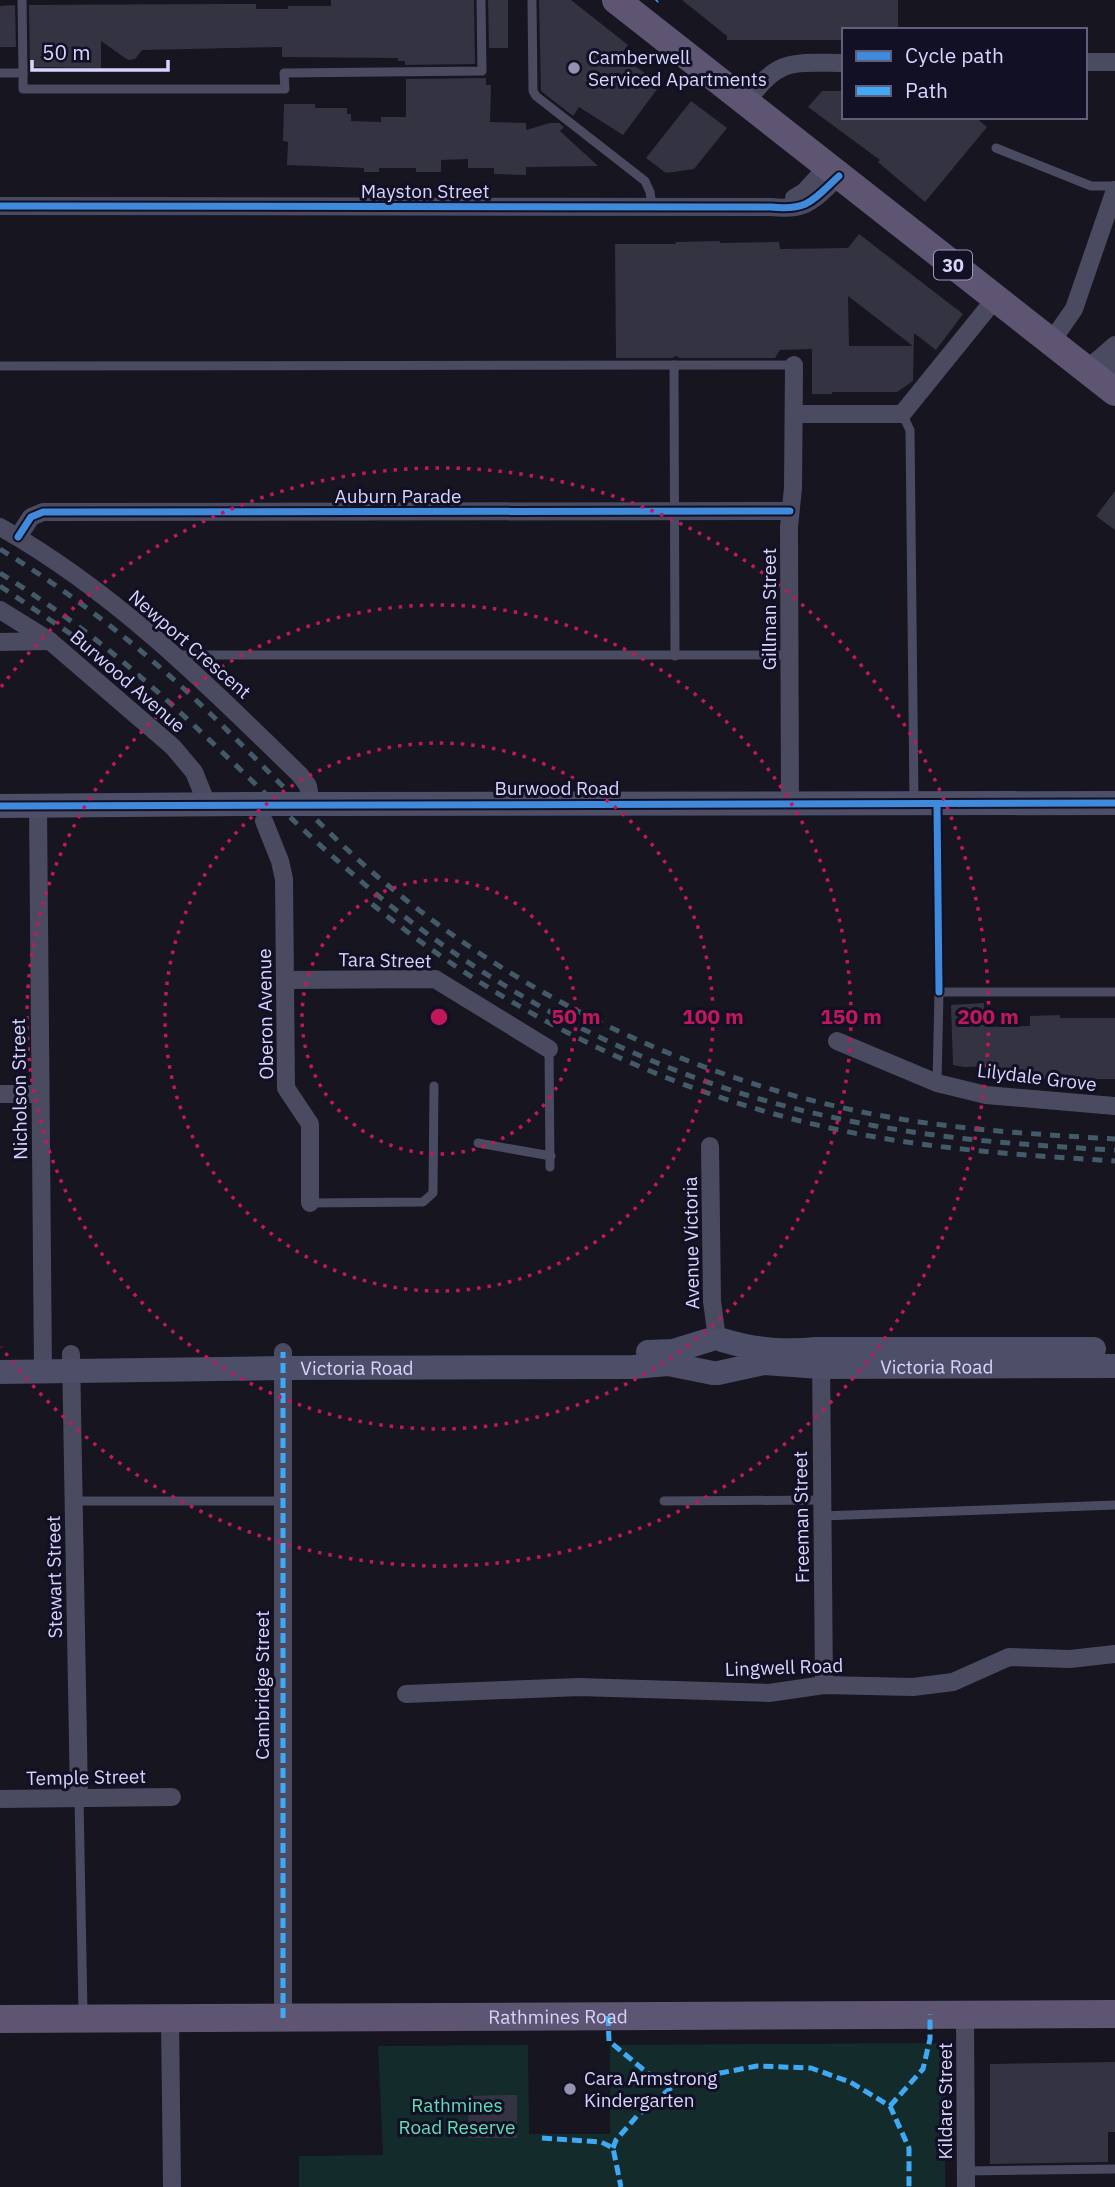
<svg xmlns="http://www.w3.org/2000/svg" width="1115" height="2187" font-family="'IBM Plex Sans',sans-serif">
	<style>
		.green { fill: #132b2a }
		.building { fill: #343342; fill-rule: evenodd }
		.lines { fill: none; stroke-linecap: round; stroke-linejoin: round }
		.lane { stroke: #4a4b61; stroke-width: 9 }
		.street { stroke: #4a4b61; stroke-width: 18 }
		.secondary { stroke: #4d4e67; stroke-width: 24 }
		.primary { stroke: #5d5572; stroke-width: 28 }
		.rail { stroke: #435b69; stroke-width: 5; stroke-dasharray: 10 9; stroke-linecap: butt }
		.secondary-bridge { stroke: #4d4e67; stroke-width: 24 }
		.quiet { stroke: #3fa9f5; stroke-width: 5; stroke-dasharray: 10 5; stroke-linecap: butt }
		.cycleway-casing { stroke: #121025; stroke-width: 11 }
		.cycleway { stroke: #408adc; stroke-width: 7 }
		.ring { fill: none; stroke: #c2185b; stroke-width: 3.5; stroke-dasharray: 3.5 7 }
		.poi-dot { fill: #9392b0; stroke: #121025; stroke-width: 2.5 }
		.labels { text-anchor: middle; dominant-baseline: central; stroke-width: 6; stroke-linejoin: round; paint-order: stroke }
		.shield { fill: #121025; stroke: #9c9abd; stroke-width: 2 }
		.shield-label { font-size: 18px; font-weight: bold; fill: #d7d5fe }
		.poi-label { font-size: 19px; fill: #d7d5fe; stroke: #121025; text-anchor: start }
		.street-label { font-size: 19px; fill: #d7d5fe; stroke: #121025 }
		.park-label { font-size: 19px; fill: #63ddb6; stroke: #121025 }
		.centre { fill: #c2185b; stroke: #121025; stroke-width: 3.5 }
		.ring-label { font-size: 21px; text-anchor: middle; font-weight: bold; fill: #c2185b; stroke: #121025; stroke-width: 6; stroke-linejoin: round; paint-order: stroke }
	</style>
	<rect width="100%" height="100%" fill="#161520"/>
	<!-- green -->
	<polygon class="green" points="945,2043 945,2187 299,2187 299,2156 383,2155 378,2046 528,2045 529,2134 610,2134 610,2045"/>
	<!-- building -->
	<g class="building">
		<polygon points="331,0 474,0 475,64 405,65 405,61 398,61 398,58 282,57 282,47 142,50 135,59 128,60 101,41 101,68 30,67 29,5 226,4 256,4 256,9 288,9 288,6 331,6"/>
		<polygon points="488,0 508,0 508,48 489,48"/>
		<polygon points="539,0 571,0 628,45 620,56 661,84 623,135 579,107 573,116 541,91"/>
		<polygon points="682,0 898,0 898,30 844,30 844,40 727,40 727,36"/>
		<polygon points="15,5 16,47 0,47 0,6"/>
		<polygon points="486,78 486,85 491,85 490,122 526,123 526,130 550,123 559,123 564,127 560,131 598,166 526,167 526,175 494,174 494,168 468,168 468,159 441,160 441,172 416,172 416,168 379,168 379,172 364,172 364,168 287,165 288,142 283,141 284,104 315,104 315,108 347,108 347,114 351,114 351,121 381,122 381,117 406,117 406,79"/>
		<polygon points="822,91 844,91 844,117 975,117 987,127 925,202 878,162 880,160 808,107"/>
		<polygon points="691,101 727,128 694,169 666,173 646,158"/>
		<path d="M859 234 963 314 936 350 914 333 913 381 897 392H832V394H812V349L780 350 775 358H680L675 356 673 358H616L615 244H676L675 242 720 241V243L779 242 780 249 848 248ZM848 296 913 346H849Z"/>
		<polygon points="1115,491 1115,530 1096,516"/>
		<polygon points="984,1003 985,1027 1030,1026 1030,1016 1060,1015 1060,1018 1115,1018 1115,1079 1030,1079 1029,1073 998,1073 998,1066 964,1067 953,1065 951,1005"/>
		<polygon points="1115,2062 1115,2132 1108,2132 1108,2162 990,2164 990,2064"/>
		<polygon points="502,2095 517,2095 517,2138 469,2138 468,2096"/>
	</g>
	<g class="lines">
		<!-- lane -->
		<g class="lane">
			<polyline points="22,0 23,73"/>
			<polyline points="532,0 533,91 536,96 645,181 650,192 652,206"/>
			<polyline points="0,73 23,73 23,89 285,89 284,73 482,71 481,0"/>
			<polyline points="996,148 1091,186 1115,186"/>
			<polyline points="674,365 675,656"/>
			<polyline points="0,366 794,365"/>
			<polyline points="902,414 910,430 914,802"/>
			<polyline points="176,655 790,655"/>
			<polyline points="549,1049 550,1167"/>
			<polyline points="937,1083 939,992 1115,992"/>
			<polyline points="478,1143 551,1156"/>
			<polyline points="310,1203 423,1202 433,1193 434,1086"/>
			<polyline points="74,1501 283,1501"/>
			<polyline points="664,1501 822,1500"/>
			<polyline points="822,1516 1115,1505"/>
			<polyline points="79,1798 83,2013"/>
			<polyline points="966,2171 1115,2169"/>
		</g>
		<!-- street -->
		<g class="street">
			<polyline points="1085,62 1115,62"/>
			<path d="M746 103C778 57 792 63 844 63"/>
			<polyline points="794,198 804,192 827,167"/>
			<path d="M0 206 771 207C808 211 813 200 839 176"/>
			<polyline points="1051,342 1074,309 1115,190"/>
			<polyline points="1086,370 1115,345"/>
			<polyline points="1102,382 1115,365"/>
			<polyline points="794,414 902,414 995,299"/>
			<path d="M0 527C114 591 207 684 300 775L308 786 311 804"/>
			<polyline points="18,537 31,517 43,512 790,511"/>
			<polyline points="0,610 50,641 173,747 194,772 207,804"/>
			<polyline points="0,642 50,641"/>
			<polyline points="790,804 789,527 793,488 794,365"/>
			<polyline points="38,806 43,1372"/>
			<polyline points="264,821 280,861 284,879 286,1088 310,1124 310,1203"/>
			<polyline points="285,980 435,979 549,1049"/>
			<polyline points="837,1041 937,1083 986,1095 1115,1106"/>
			<polyline points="0,1094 39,1094"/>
			<polyline points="710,1146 712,1301 717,1339"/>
			<polyline points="71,1354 79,1798"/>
			<polyline points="821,1356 824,1685"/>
			<polyline points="406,1694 579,1687 769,1693 824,1685 913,1687 953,1682 1009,1657 1070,1659 1115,1654"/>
			<polyline points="0,1799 172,1797"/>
			<polyline points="965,2015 966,2187"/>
			<polyline points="170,2018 172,2187"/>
			<polyline points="283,2018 283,1352"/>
		</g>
		<!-- secondary -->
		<g class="secondary">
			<polyline points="324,804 1115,803"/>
			<polyline points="0,806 244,804"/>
			<path d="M722 1340C755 1350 783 1352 817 1349H1094"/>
			<polyline points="648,1352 673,1351 709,1340"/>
			<path id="s1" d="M0 1372 283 1368 634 1367 668 1364 713 1373"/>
			<path id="s2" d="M718 1373 764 1363 821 1367 1115 1366"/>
		</g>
		<!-- primary -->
		<g class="primary">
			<polyline points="616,0 1115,392"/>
			<path id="s3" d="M0 2019 1115 2014"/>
		</g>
		<!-- rail -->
		<g class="rail">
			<path d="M0 549C65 589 125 635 182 687 244 744 301 808 364 865 505 989 678 1074 862 1112 945 1129 1030 1134 1115 1139"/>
			<path d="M0 573C38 597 76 623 111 652 197 722 271 804 355 876 489 993 657 1080 831 1117 925 1138 1020 1145 1115 1150"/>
			<polyline points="0,586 84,643 124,677"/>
			<path d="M372 904C505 1013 663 1091 830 1128 924 1149 1020 1155 1115 1161"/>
		</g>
		<!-- secondary-bridge -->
		<polyline class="secondary-bridge" points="244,804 324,804"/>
		<!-- quiet -->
		<g class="quiet">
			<polyline points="656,1 657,0"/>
			<polyline points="608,2016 609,2041 651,2076 672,2087"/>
			<polyline points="283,2018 283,1352"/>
			<polyline points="890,2106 923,2069 930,2039 930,2014"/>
			<polyline points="542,2138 601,2142 613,2148 621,2187"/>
			<polyline points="613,2148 616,2140 637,2116 672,2087 705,2076 757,2066 811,2068 850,2082 890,2106 909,2148 909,2187"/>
		</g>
		<defs>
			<g id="cycleway">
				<path d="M0 206 771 207C808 211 813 200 839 176"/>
				<polyline points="18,537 31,517 43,512 790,511"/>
				<polyline points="937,804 939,992"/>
				<polyline points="0,806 1115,803"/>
			</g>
		</defs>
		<!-- cycleway casing -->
		<use href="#cycleway" class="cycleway-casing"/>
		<!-- cycleway -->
		<use href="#cycleway" class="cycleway"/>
	</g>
	<!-- distance rings -->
	<g class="ring">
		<circle cx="439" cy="1017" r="137"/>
		<circle cx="439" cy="1017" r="274"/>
		<circle cx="439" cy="1017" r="412"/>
		<path d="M1 687A549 549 0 1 1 1 1347"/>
	</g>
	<!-- markers -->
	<g class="poi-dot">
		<circle cx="574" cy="68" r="7"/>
		<circle cx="570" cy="2089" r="7"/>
	</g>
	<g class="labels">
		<!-- shield labels -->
		<rect class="shield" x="934" y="250.5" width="38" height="29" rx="5"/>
		<g class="shield-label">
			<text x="953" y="265">30</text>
		</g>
		<!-- poi labels -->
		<g class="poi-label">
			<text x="588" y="57">Camberwell<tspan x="588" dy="22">Serviced Apartments</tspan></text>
			<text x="584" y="2078">Cara Armstrong<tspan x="584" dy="22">Kindergarten</tspan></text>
		</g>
		<!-- street labels -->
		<g class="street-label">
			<text x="425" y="191">Mayston Street</text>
			<text x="398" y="496">Auburn Parade</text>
			<text transform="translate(769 609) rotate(-90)">Gillman Street</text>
			<text transform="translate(190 644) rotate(41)">Newport Crescent</text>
			<text transform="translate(128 681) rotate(41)">Burwood Avenue</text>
			<text x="557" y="788">Burwood Road</text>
			<text transform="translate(385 960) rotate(1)">Tara Street</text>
			<text transform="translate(265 1014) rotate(-91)">Oberon Avenue</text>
			<text transform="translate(1037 1077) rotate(7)">Lilydale Grove</text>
			<text transform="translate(19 1089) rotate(-91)">Nicholson Street</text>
			<text transform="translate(691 1243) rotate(-91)">Avenue Victoria</text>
			<text stroke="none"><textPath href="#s2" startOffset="220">Victoria Road</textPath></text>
			<text stroke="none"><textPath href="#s1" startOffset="357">Victoria Road</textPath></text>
			<text transform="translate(801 1517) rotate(-91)">Freeman Street</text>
			<text transform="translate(54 1577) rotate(-91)">Stewart Street</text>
			<text transform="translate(784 1667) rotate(-2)">Lingwell Road</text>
			<text transform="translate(262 1685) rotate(-90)">Cambridge Street</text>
			<text transform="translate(86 1777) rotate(-1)">Temple Street</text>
			<text stroke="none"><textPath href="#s3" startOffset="558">Rathmines Road</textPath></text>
			<text transform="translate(945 2101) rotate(-90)">Kildare Street</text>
		</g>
		<!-- park labels -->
		<g class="park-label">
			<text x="457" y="2105">Rathmines<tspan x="457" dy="22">Road Reserve</tspan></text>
		</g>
	</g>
	<circle cx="439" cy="1017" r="10" class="centre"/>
	<g class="ring-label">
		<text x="576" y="1024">50 m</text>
		<text x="713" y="1024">100 m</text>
		<text x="851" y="1024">150 m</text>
		<text x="988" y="1024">200 m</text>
	</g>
	<!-- legend -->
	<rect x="842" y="28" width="245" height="91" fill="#121025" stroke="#615f7c" stroke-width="2"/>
	<rect x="856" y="51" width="35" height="10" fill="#408adc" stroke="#615f7c" stroke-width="2"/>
	<text x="905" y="63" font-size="21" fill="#d7d5fe">Cycle path</text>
	<rect x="856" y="86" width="35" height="10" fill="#3fa9f5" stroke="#615f7c" stroke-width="2"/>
	<text x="905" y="98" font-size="21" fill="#d7d5fe">Path</text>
	<!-- scale -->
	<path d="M32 60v10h136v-10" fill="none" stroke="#d7d5fe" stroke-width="3.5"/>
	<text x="42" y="60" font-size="21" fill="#d7d5fe" stroke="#121025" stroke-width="5" paint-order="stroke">50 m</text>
</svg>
